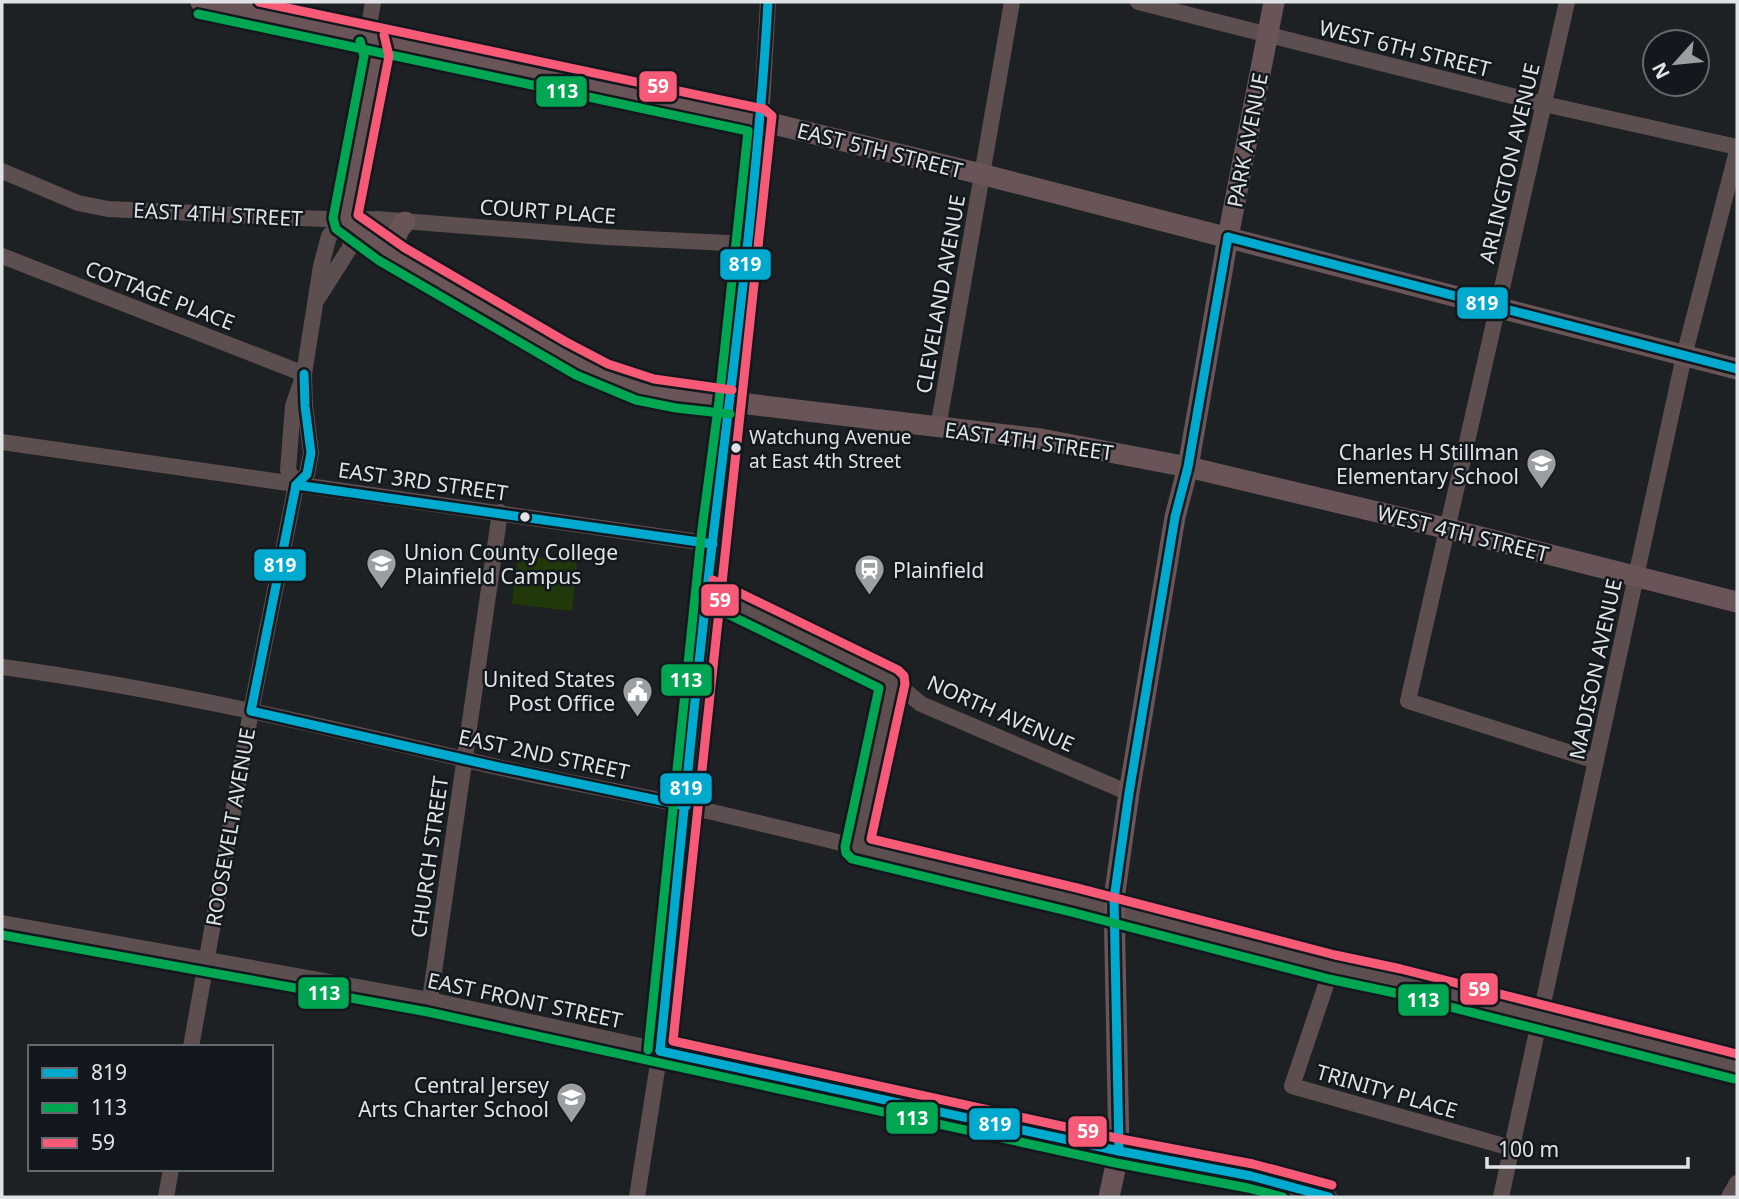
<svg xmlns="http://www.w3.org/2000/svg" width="1739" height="1199" font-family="'Noto Sans',sans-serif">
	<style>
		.green { fill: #21380b }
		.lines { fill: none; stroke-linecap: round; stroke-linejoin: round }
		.minor { stroke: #5d4e4f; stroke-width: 16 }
		.major { stroke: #695558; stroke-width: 21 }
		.bus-1-casing { stroke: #12181d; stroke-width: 14 }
		.bus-2-casing { stroke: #12181d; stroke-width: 14 }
		.bus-3-casing { stroke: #12181d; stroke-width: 14 }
		.bus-1 { stroke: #00a9ce; stroke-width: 9 }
		.bus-2 { stroke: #00a651; stroke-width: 9 }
		.bus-3 { stroke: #f75a77; stroke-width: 9 }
		.bus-dot { fill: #dfe3e6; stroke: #12181d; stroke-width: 2.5 }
		.labels { text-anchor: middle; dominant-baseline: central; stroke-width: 5; stroke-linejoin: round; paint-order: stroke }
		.bus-label { font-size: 19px; fill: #dfe3e6; stroke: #12181d; text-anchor: start }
		.street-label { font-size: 21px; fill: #dfe3e6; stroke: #12181d }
		.poi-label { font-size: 21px; fill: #dfe3e6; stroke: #12181d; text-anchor: end }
		.line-badge { stroke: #12181d; stroke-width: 2.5 }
		.badge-label { font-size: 19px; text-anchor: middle; font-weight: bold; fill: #fff }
	</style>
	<rect width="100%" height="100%" fill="#1e2123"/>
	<!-- green -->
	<polygon class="green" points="518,555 577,562 572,611 512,604"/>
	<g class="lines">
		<!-- minor -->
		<g class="minor">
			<polyline points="1138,2 1544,104 1737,147"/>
			<polyline points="1567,2 1408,701 1596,761"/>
			<polyline points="372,38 370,20 373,2"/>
			<polyline points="2,171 78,203 108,209 345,220 377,219 605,237 748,244"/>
			<polyline points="2,256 304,374"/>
			<polyline points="318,298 351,246 345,220"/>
			<polyline points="938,428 1012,2"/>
			<polyline points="2,442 713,544"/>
			<polyline points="296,485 288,470 293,406 304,374 321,266 329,236 345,220"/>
			<polyline points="708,591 893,681 921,704 1129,793"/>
			<path d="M2 667C167 689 331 728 493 766 557 781 622 791 686 806 901 855 1114 913 1329 966 1465 1000 1602 1031 1737 1067"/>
			<polyline points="857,848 893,681"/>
			<polyline points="2,923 430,1000 1119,1151 1251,1176 1329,1197"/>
			<polyline points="1332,967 1292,1086 1511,1148"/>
			<polyline points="430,1000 500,512"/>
			<polyline points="191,1047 251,711 296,485 307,474 311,453 305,406 304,374"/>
			<polyline points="166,1197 171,1169"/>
			<polyline points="637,1197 660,1051 714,530 731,402 761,121 768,2"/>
			<polyline points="1501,1197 1684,356 1737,151"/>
			<polyline points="1729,1197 1737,1183"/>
		</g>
		<!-- major -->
		<g class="major">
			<polyline points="201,2 761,121 981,174 1737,369"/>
			<polyline points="372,38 377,55 345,220 365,238 459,291 554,351 628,384 664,393 731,402 1041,439 1188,467 1445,528 1737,602"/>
			<path d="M396 256C395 241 394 233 405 222"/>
			<polyline points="1109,1197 1119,1151 1114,899 1129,793 1175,517 1188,467 1228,237 1274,2"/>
		</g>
		<defs>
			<g id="bus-1">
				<polyline points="1228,237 1737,369"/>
				<polyline points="304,374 305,406 311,453 307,474 296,485 251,711 494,766 686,806"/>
				<polyline points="296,485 713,544"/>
				<path d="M660 1051C678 877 693 703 714 529 735 354 758 179 768 2"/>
				<polyline points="660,1051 1119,1151 1251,1176 1329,1197"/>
				<polyline points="1119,1151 1114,899 1129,793 1175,517 1188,467 1228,237"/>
			</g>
			<g id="bus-2">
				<polyline points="198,14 748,131 719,401 702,529 648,1050"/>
				<polyline points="360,41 364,56 333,218 336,229 378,260 576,375 636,400 676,408 730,414"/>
				<polyline points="703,602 879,688 845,847 846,853 852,859 1071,912 1329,979 1395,993 1734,1079"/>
				<polyline points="2,935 428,1012 1116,1163 1248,1188 1283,1197"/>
			</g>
			<g id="bus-3">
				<polyline points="259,2 764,109 772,116 673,1041 1121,1139 1253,1164 1332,1185"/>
				<polyline points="384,35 389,56 358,215 405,248 566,342 608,364 654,379 732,390"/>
				<polyline points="713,580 898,670 904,676 905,684 871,839 1077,888 1335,955 1401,969 1737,1054"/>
			</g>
		</defs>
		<!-- bus-1 casing -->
		<use href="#bus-1" class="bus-1-casing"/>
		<!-- bus-2 casing -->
		<use href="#bus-2" class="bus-2-casing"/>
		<!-- bus-3 casing -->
		<use href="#bus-3" class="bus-3-casing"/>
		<!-- bus-1 -->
		<use href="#bus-1" class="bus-1"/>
		<!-- bus-2 -->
		<use href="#bus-2" class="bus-2"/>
		<!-- bus-3 -->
		<use href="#bus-3" class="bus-3"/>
	</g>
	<!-- icons -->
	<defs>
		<symbol id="school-pin" viewBox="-11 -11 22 30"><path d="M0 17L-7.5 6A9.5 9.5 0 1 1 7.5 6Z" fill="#9b9fa2" stroke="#12181d"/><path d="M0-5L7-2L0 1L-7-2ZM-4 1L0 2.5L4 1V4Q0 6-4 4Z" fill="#fff"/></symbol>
		<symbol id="university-pin" viewBox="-11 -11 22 30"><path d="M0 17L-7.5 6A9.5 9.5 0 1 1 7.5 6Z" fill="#9b9fa2" stroke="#12181d"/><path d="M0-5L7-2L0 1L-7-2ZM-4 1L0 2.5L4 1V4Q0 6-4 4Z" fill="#fff"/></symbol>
		<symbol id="station-pin" viewBox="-11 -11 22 30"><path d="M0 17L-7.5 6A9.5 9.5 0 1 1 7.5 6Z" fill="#9b9fa2" stroke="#12181d"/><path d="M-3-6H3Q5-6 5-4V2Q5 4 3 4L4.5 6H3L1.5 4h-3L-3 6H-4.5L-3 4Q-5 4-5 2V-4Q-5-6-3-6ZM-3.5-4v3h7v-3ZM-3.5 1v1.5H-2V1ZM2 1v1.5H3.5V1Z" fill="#fff"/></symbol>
		<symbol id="civic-pin" viewBox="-11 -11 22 30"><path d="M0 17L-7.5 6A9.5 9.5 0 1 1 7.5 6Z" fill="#9b9fa2" stroke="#12181d"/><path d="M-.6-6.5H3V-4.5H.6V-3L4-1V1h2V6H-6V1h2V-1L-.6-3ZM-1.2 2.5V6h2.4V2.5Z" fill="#fff"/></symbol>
	</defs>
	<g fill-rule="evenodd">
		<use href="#school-pin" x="1524" y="446" width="35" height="47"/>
		<use href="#university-pin" x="364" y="546" width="35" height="47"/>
		<use href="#station-pin" x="852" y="552" width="35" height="47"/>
		<use href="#civic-pin" x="620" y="674" width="35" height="47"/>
		<use href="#school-pin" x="554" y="1080" width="35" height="47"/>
	</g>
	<!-- markers -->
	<g class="bus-dot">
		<circle cx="736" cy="448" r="6"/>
		<circle cx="525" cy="517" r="6"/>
	</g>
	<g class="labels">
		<!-- bus labels -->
		<g class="bus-label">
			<text x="749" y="437">Watchung Avenue<tspan x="749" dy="24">at East 4th Street</tspan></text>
		</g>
		<!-- street labels -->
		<g class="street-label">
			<text transform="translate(1405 48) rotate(14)">WEST 6TH STREET</text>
			<text transform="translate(1247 140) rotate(-79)">PARK AVENUE</text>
			<text transform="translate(880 150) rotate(14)">EAST 5TH STREET</text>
			<text transform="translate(1509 163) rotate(-77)">ARLINGTON AVENUE</text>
			<text transform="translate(548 211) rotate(4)">COURT PLACE</text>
			<text transform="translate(218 214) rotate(3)">EAST 4TH STREET</text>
			<text transform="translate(940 294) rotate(-80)">CLEVELAND AVENUE</text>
			<text transform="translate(160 295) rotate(21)">COTTAGE PLACE</text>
			<text transform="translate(1029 441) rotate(8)">EAST 4TH STREET</text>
			<text transform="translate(423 481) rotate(8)">EAST 3RD STREET</text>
			<text transform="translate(1463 533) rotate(14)">WEST 4TH STREET</text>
			<text transform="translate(1595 669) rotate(-78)">MADISON AVENUE</text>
			<text transform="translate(1001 713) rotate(24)">NORTH AVENUE</text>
			<text transform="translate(544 754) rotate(12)">EAST 2ND STREET</text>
			<text transform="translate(230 827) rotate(-80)">ROOSEVELT AVENUE</text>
			<text transform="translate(429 857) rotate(-82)">CHURCH STREET</text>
			<text transform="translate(525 1000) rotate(12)">EAST FRONT STREET</text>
			<text transform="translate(1387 1091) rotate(16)">TRINITY PLACE</text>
		</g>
		<!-- poi labels -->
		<g class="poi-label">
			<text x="1519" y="452">Charles H Stillman<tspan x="1519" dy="24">Elementary School</tspan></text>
			<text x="404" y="552" text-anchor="start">Union County College<tspan x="404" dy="24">Plainfield Campus</tspan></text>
			<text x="893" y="570" text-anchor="start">Plainfield</text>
			<text x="615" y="679">United States<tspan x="615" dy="24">Post Office</tspan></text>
			<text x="549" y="1085">Central Jersey<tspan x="549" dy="24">Arts Charter School</tspan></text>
		</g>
	</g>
	<g class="line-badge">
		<rect x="638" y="70" width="40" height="33" rx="7" fill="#f75a77"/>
		<rect x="535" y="75" width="53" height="33" rx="7" fill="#00a651"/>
		<rect x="719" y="248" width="53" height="33" rx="7" fill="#00a9ce"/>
		<rect x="1456" y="286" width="53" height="34" rx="7" fill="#00a9ce"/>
		<rect x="253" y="548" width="54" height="34" rx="7" fill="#00a9ce"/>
		<rect x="700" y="583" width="40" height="34" rx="7" fill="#f75a77"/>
		<rect x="660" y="663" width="53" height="34" rx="7" fill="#00a651"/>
		<rect x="659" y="772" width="54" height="33" rx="7" fill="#00a9ce"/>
		<rect x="1459" y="972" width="40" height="34" rx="7" fill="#f75a77"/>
		<rect x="297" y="976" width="53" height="34" rx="7" fill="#00a651"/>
		<rect x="1397" y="983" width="53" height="34" rx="7" fill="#00a651"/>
		<rect x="885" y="1101" width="54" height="34" rx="7" fill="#00a651"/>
		<rect x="968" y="1107" width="53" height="34" rx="7" fill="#00a9ce"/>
		<rect x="1067" y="1115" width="41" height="33" rx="7" fill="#f75a77"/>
	</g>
	<g class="badge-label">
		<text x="658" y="93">59</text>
		<text x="562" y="98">113</text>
		<text x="745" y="271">819</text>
		<text x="1482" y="310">819</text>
		<text x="280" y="572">819</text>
		<text x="720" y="607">59</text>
		<text x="686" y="687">113</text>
		<text x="686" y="795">819</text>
		<text x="1479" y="996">59</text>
		<text x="324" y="1000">113</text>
		<text x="1423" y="1007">113</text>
		<text x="912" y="1125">113</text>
		<text x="995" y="1131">819</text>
		<text x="1088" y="1138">59</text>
	</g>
	<!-- border -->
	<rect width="1739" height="1199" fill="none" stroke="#dfe3e6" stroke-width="7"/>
	<!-- legend -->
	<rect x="28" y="1045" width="245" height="126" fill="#12181d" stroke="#64696d" stroke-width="2"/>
	<rect x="42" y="1068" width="35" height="10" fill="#00a9ce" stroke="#64696d" stroke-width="2"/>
	<text x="91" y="1080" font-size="21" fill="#dfe3e6">819</text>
	<rect x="42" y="1103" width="35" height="10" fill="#00a651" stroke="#64696d" stroke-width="2"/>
	<text x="91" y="1115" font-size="21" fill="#dfe3e6">113</text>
	<rect x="42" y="1138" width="35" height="10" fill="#f75a77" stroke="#64696d" stroke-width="2"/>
	<text x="91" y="1150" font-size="21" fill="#dfe3e6">59</text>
	<!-- north arrow -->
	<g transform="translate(1676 63) rotate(243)"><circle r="33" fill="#12181d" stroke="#64696d" stroke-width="2"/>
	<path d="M0-5L12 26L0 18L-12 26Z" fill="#9b9fa2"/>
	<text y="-10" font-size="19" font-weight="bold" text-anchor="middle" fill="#dfe3e6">N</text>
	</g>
	<!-- scale -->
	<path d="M1487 1157v10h201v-10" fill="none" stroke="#dfe3e6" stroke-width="3.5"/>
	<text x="1498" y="1157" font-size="21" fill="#dfe3e6" stroke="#12181d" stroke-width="5" paint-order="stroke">100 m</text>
</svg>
